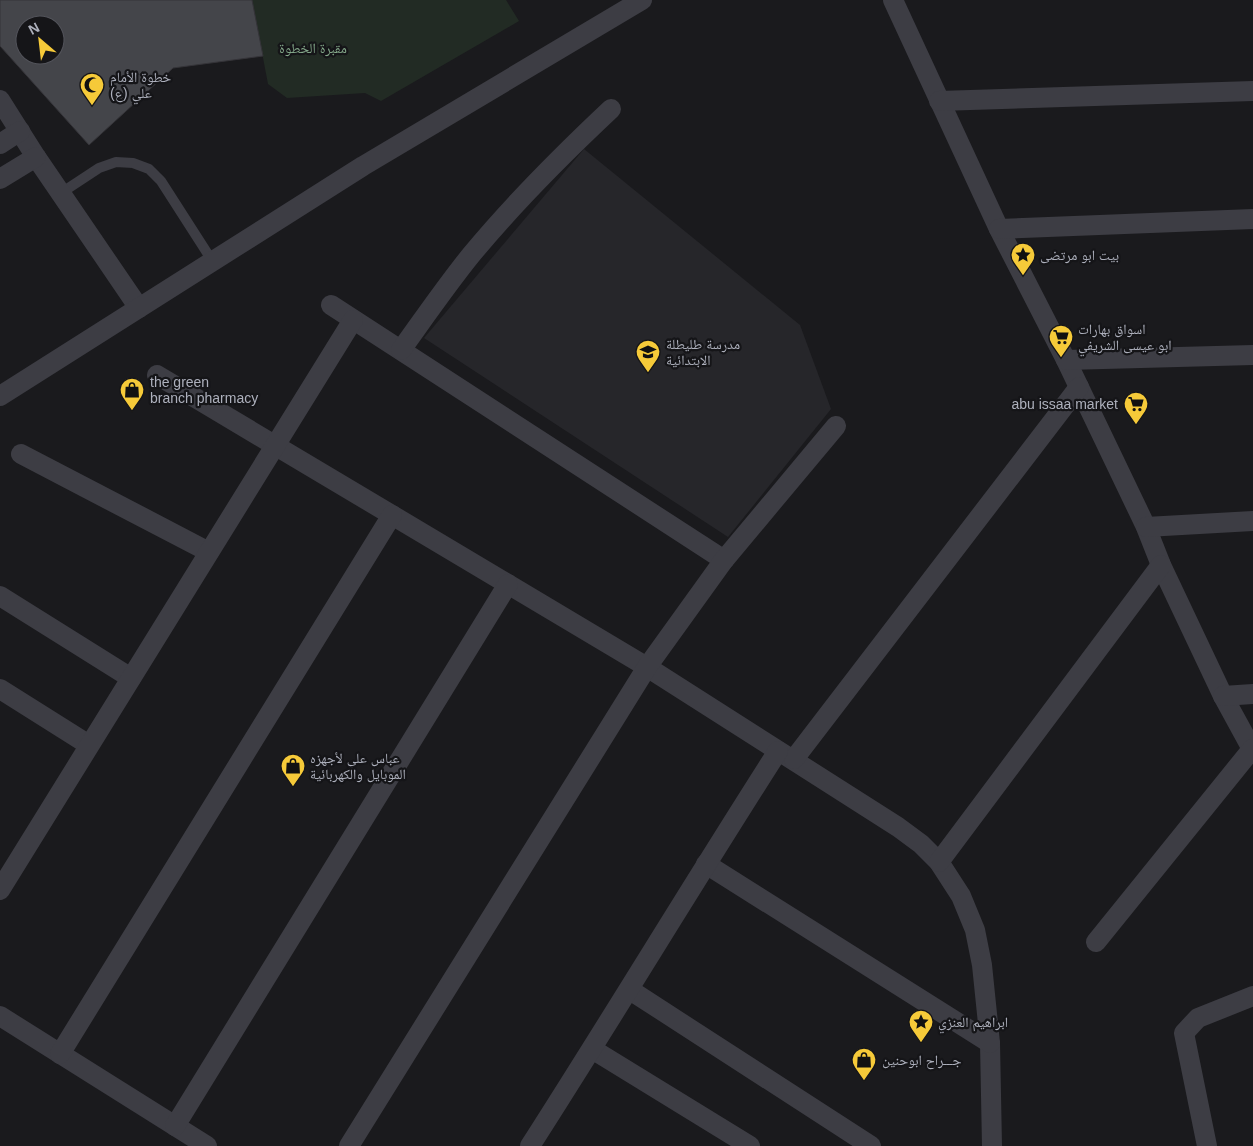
<svg xmlns="http://www.w3.org/2000/svg" width="1253" height="1146" font-family="Helvetica,'Noto Naskh Arabic',sans-serif">
	<style>
		.built { fill: #26262a }
		.green { fill: #222b24 }
		.building { fill: #44454a; stroke: #353439; fill-rule: evenodd }
		.lines { fill: none; stroke-linecap: round; stroke-linejoin: round }
		.lane { stroke: #3d3d44; stroke-width: 10 }
		.street { stroke: #3d3d44; stroke-width: 20 }
		.labels { text-anchor: middle; dominant-baseline: central; stroke-width: 4.5; stroke-linejoin: round; paint-order: stroke }
		.park-label { font-size: 14px; fill: #83a789; stroke: #151518 }
		.poi-label { font-size: 14px; fill: #adb0bc; stroke: #151518; text-anchor: start }
	</style>
	<rect width="100%" height="100%" fill="#1a1a1d"/>
	<!-- built -->
	<polygon class="built" points="584,149 800,325 831,409 728,537 424,338"/>
	<!-- green -->
	<polygon class="green" points="252,0 506,0 519,21 381,101 365,93 287,98 268,84"/>
	<!-- building -->
	<path class="building" d="M0 0H252L263 56 173 68 89 145 0 46ZM25 25H55V55H25Z"/>
	<g class="lines">
		<!-- lane -->
		<polyline class="lane" points="61,193 99,168 116,162 133,163 149,169 161,181 213,262"/>
		<!-- street -->
		<g class="street">
			<polyline points="893,0 999,229 1066,360 1146,527 1161,565 1223,696 1253,751"/>
			<polyline points="0,100 36,157 139,308"/>
			<polyline points="939,101 1253,91"/>
			<polyline points="0,144 20,131"/>
			<polyline points="0,179 36,157"/>
			<polyline points="999,229 1253,219"/>
			<polyline points="331,305 724,560"/>
			<path d="M401 350C424 318 446 286 471 255 514 203 562 155 611 109"/>
			<polyline points="1066,360 1253,355"/>
			<polyline points="157,375 647,667 898,827 921,844 939,862 961,896 975,930 982,965 990,1043 992,1146"/>
			<polyline points="0,396 363,166 642,0"/>
			<polyline points="21,454 209,552"/>
			<polyline points="1146,527 1253,521"/>
			<polyline points="0,596 131,678"/>
			<polyline points="0,689 89,745"/>
			<polyline points="1223,696 1253,694"/>
			<polyline points="794,759 1079,387"/>
			<polyline points="939,862 1161,565"/>
			<polyline points="706,864 990,1043"/>
			<polyline points="0,890 353,320"/>
			<polyline points="1096,942 1252,749"/>
			<polyline points="630,990 871,1146"/>
			<polyline points="0,1016 207,1146"/>
			<polyline points="592,1049 750,1146"/>
			<polyline points="60,1054 392,515"/>
			<polyline points="175,1126 508,584"/>
			<polyline points="349,1146 647,667 724,560 836,426"/>
			<path d="M530 1146C614 1015 694 882 778 751"/>
			<polyline points="1207,1146 1184,1033 1198,1018 1253,996"/>
		</g>
	</g>
	<!-- icons -->
	<defs>
		<symbol id="mosque-pin" viewBox="-11 -11 22 30"><path d="M0 17L-7.5 6A9.5 9.5 0 1 1 7.5 6Z" fill="#f6ca39" stroke="#151518"/><path d="M3.5-4.9A6 6 0 1 0 3.5 4.9A5 5 0 1 1 3.5-4.9Z" fill="#111"/></symbol>
		<symbol id="sight-pin" viewBox="-11 -11 22 30"><path d="M0 17L-7.5 6A9.5 9.5 0 1 1 7.5 6Z" fill="#f6ca39" stroke="#151518"/><path d="M0-6L1.8-2.2L6-1.7L2.9 1.2L3.7 5.4L0 3.3L-3.7 5.4L-2.9 1.2L-6-1.7L-1.8-2.2Z" fill="#111"/></symbol>
		<symbol id="supermarket-pin" viewBox="-11 -11 22 30"><path d="M0 17L-7.5 6A9.5 9.5 0 1 1 7.5 6Z" fill="#f6ca39" stroke="#151518"/><path d="M-6-5.5h2.5l.6 2H6L4.5 2H-2.5L-4.4-4H-6ZM-1.5 3.2a1.3 1.3 0 1 0 .1 0ZM3 3.2a1.3 1.3 0 1 0 .1 0Z" fill="#111"/></symbol>
		<symbol id="school-pin" viewBox="-11 -11 22 30"><path d="M0 17L-7.5 6A9.5 9.5 0 1 1 7.5 6Z" fill="#f6ca39" stroke="#151518"/><path d="M0-5L7-2L0 1L-7-2ZM-4 1L0 2.5L4 1V4Q0 6-4 4Z" fill="#111"/></symbol>
		<symbol id="shop-pin" viewBox="-11 -11 22 30"><path d="M0 17L-7.5 6A9.5 9.5 0 1 1 7.5 6Z" fill="#f6ca39" stroke="#151518"/><path d="M-5-2.5h2.3a2.7 3.5 0 0 1 5.4 0H5L5.5 6h-11ZM-1.5-2.5h3a1.5 2.3 0 0 0-3 0Z" fill="#111"/></symbol>
	</defs>
	<g fill-rule="evenodd">
		<use href="#mosque-pin" x="78" y="71" width="28" height="38"/>
		<use href="#sight-pin" x="1009" y="241" width="28" height="38"/>
		<use href="#supermarket-pin" x="1047" y="323" width="28" height="38"/>
		<use href="#school-pin" x="634" y="338" width="28" height="38"/>
		<use href="#shop-pin" x="118" y="376" width="28" height="38"/>
		<use href="#supermarket-pin" x="1122" y="390" width="28" height="38"/>
		<use href="#shop-pin" x="279" y="752" width="28" height="38"/>
		<use href="#sight-pin" x="907" y="1008" width="28" height="38"/>
		<use href="#shop-pin" x="850" y="1046" width="28" height="38"/>
	</g>
	<g class="labels">
		<!-- park labels -->
		<g class="park-label">
			<text x="313" y="48">مقبرة الخطوة</text>
		</g>
		<!-- poi labels -->
		<g class="poi-label">
			<text x="110" y="77">خطوة الأمام<tspan x="110" dy="16">علي (ع)</tspan></text>
			<text x="1040" y="255">بيت ابو مرتضى</text>
			<text x="1078" y="329">اسواق بهارات<tspan x="1078" dy="16">ابو عيسى الشريفي</tspan></text>
			<text x="666" y="344">مدرسة طليطلة<tspan x="666" dy="16">الابتدائية</tspan></text>
			<text x="150" y="382">the green<tspan x="150" dy="16">branch pharmacy</tspan></text>
			<text x="1118" y="404" text-anchor="end">abu issaa market</text>
			<text x="310" y="758">عباس علي لأجهزه<tspan x="310" dy="16">الموبايل والكهربائية</tspan></text>
			<text x="938" y="1022">ابراهيم العنزي</text>
			<text x="882" y="1060">جـــراح ابوحنين</text>
		</g>
	</g>
	<!-- north arrow -->
	<g transform="translate(40 40) rotate(332)"><circle r="24" fill="#151518" stroke="#52535a"/>
	<path d="M0-4L9 19L0 12L-9 19Z" fill="#f6ca39"/>
	<text y="-8" font-size="14" font-weight="bold" text-anchor="middle" fill="#adb0bc">N</text>
	</g>
</svg>
